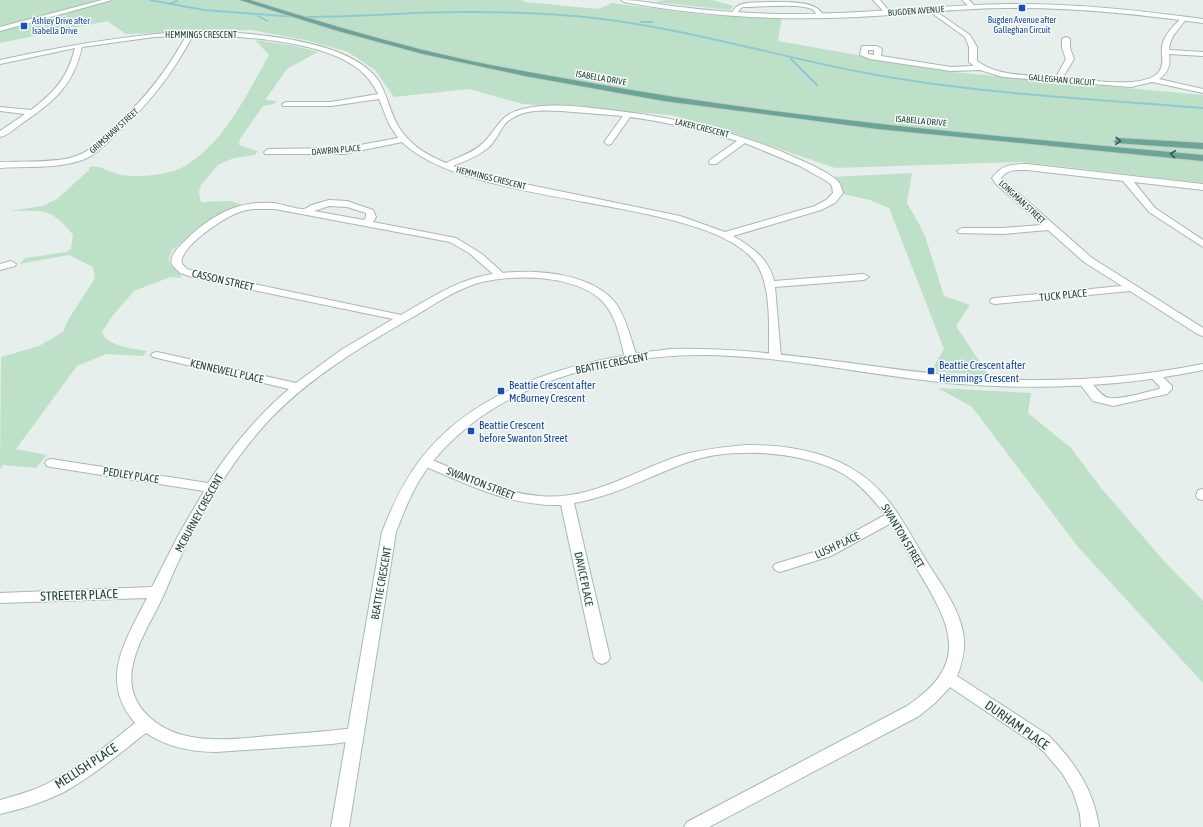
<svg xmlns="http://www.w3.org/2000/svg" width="1203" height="827" font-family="'Asap Condensed',sans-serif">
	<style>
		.green { fill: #bfe0c8 }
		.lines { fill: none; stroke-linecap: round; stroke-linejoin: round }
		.stream { stroke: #8ec9d4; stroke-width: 2 }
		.street-casing { stroke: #a8b8b2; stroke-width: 2 }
		.secondary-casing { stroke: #a4bbb3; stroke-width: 2 }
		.primary-casing { stroke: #c2cac8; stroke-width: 2 }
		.street { fill: #fff; fill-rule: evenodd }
		.secondary { fill: #fff; fill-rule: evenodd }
		.primary { fill: #6aa596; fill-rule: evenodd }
		.oneway { stroke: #365b51 }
		.transit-dot { fill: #1a4fb4; stroke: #f7fbf9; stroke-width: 1.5 }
		.labels { text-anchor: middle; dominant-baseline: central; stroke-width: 3; stroke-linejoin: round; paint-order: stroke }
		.far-street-label { font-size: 9px; fill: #24423a; stroke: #f7fbf9 }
		.far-transit-label { font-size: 9px; fill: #164399; stroke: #f7fbf9 }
		.street-label { font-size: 11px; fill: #24423a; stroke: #f7fbf9 }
		.transit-label { font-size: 11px; fill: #164399; stroke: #f7fbf9; text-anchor: start }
		.near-street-label { font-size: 13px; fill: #24423a; stroke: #f7fbf9 }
	</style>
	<rect width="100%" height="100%" fill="#e6efeb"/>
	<!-- green -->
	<g class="green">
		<polygon points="0,0 522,0 525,2 598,9 612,3 706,15 782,17 778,41 953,72 1203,95 1203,183 1021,162 835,168 736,134 671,115 523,104 469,89 394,97 375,70 348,52 306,40 251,30 126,34 107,21 0,43"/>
		<polygon points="666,0 712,0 734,6 729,10 655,2"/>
		<path d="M255 40 296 46 318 52 287 69 265 100 277 101 274 104 263 106 240 139 239 145 257 151 255 155 234 158 218 165 201 185 199 192 201 202 230 201 243 205 242 206 216 216 172 250 169 258 170 265 180 274 181 278 170 277 134 291 113 315 102 332C107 347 133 348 147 351L143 356 106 354 77 366 16 449 47 455 36 468 3 465 0 469 1 357 39 346 63 332 68 320 95 278 93 267 69 255 19 264 26 258 66 252 71 249 73 235C51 207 43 211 10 211L42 206 57 199 89 170V167C99 164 111 173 121 175 128 176 136 176 143 176 156 175 173 173 185 166 225 142 247 94 269 55Z"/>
		<polygon points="912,173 907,203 919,224 926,239 944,296 970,305 956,326 989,376 931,371 944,349 889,208 870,200 838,193 831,177"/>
		<polygon points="938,388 1031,393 1028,413 1071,448 1102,489 1164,561 1203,601 1203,683 1078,547 972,407"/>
	</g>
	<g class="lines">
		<!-- stream -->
		<g class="stream">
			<polyline points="150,0 204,10 296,17"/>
			<polyline points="169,4 177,1"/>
			<polyline points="258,16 267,21"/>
			<path d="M302 17C339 17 375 15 412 13 472 11 533 11 594 18 688 29 779 57 871 74 981 94 1092 99 1203 108"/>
			<polyline points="641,22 652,22"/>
			<polyline points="791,59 817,85"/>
		</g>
		<defs>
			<g id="street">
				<polygon points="873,0 880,0 890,12 890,14 886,14"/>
				<polygon points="962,0 969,0 976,7 971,8"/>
				<path d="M768 2C783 2 817 0 823 15L818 16C816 14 815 11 812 9 799 3 760 7 743 7L740 9 737 14 732 13C737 0 755 3 768 2Z"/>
				<path d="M931 8 970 35 977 47V61C999 77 1029 75 1056 77L1066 59 1062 48V39L1066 37 1070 39V48L1074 59 1063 77C1084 79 1152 92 1161 68 1164 60 1161 54 1162 47 1163 35 1175 25 1182 17H1186L1187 18 1173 36 1170 43 1169 50 1203 52V56L1169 54C1171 65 1168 73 1159 79L1203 89V93L1152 82 1131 87 1003 77 980 70 951 71 870 59 860 55 862 46H877L882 49 881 56 951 67 974 66 969 62V47L965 37 929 11 928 10ZM868 50H874V55L868 54Z"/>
				<path d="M193 31C241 32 348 37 378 80 387 94 389 109 397 124 407 143 426 155 446 163 458 157 473 153 483 143 498 129 499 114 523 109 548 103 575 106 601 109 669 116 734 130 796 158 807 163 834 174 840 184 841 187 842 190 843 193L835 203 821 210 733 236C751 246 769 259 774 281L864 274 869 277 864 280 775 287 781 357 779 359H771L769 357C769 331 771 293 760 270 725 195 472 211 402 142L344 154H265L264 152 268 149 344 148 398 138 389 124 379 99 331 106H283L282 104 286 102H331L378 94C375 88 371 81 366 76 333 40 240 36 193 35 173 74 147 106 115 135 104 146 94 157 79 161 54 169 25 166 0 168V162C20 161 55 163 73 157 88 153 99 142 110 131 141 103 166 73 186 36L154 37 82 47C73 87 53 102 21 124 14 129 7 136 0 137V131L25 114 0 111V107L31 110C55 92 68 77 75 48L0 64V60C64 46 127 35 193 31ZM561 111 623 116 604 142 608 145 611 144 630 117C667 122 702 130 737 141L710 160 709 162 710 164H716L745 143 800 166 828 182 832 186 833 193 826 200 815 206 725 232 680 216 501 179 453 166C465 161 479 156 489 147 496 140 499 132 505 124 519 109 542 110 561 111Z"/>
				<path d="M1027 164 1203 184V190L1134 182 1155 208 1203 240V247L1149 212 1123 181 1027 170C1016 170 1008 169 1001 178L1092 258 1203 328V336L1199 335 1130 291 995 304 991 303 990 301 991 299 995 298 1122 286 1084 262 1048 230 1003 234 959 233 957 231 962 228H1003L1042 225 996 184 992 178C1001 165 1012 164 1027 164Z"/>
				<path d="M329 200 347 201 373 210 376 217 373 222 456 238 482 254 503 273C539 269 595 274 617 305 627 321 631 340 637 357L631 360 625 357C620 339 617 317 603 302 577 274 509 273 475 284 452 292 433 305 413 317 362 346 312 376 271 418 225 467 190 531 165 592 148 632 105 683 154 721 189 748 240 738 280 735 305 733 330 731 355 728L361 730 363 735 361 740 332 744 216 752C192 752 167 747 146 733 120 753 93 776 64 792 44 802 22 809 0 814V800C18 795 36 790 52 781 82 766 109 744 135 723 98 680 126 640 147 598L0 603V593L152 587 178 536 204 491 51 467 47 466 45 463 47 460 51 459 208 483C231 448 257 416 289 389L153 357 151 355 153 353 157 352 296 383 341 350 393 319 195 278 180 273 172 265C169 256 178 247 184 242 208 217 238 200 273 203 283 204 294 209 304 209 306 209 309 206 312 205 317 203 323 202 329 200ZM329 206 347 207 366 213V217L364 220 314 211ZM258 209H275L450 242 469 253 493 274C458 279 431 298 401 315L197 272 187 269 182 264C177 249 223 218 237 213 244 210 251 209 258 209Z"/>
				<polygon points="11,261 16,264 15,266 0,270 0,264"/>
				<path d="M1156 373 1160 374 1172 386V389L1167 394 1113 406 1093 401 1079 383 1081 381C1093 377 1097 395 1109 398 1119 400 1147 392 1159 389L1160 387 1150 376 1152 374Z"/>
				<path d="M746 445C783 445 822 450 854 470 890 491 906 528 927 562 940 583 958 606 963 632 966 647 963 661 957 676L1048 735C1074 761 1094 790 1099 827H1081L1080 814 1073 792 1062 773 1045 753 1036 745 950 687 935 703 919 716 709 827H684L687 822 907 706C969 665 953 628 920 574 910 557 900 540 891 523L831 556 780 572 775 570 773 567 775 564 821 550 885 515 884 513C873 499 861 485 845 475 805 451 732 446 688 462 650 476 615 496 574 503L610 658 607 662 602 664 597 662 594 658 561 505C509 506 469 485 422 465L420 462 422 459H430C466 474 501 493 540 496 591 501 635 470 682 455 703 449 725 447 746 445Z"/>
				<polygon points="1203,489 1203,500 1198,499 1196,496 1198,490"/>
			</g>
			<g id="secondary">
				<polygon points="102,0 112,0 0,31 0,27"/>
				<path d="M621 0C641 0 661 5 681 7 720 12 759 14 798 14 868 14 937 5 1007 4 1073 3 1138 10 1203 19V23C1138 14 1073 7 1007 8 957 8 906 15 856 17 778 21 700 16 624 2Z"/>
				<path d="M671 349C769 347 860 367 957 376 1039 384 1122 380 1203 364V370C1122 387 1042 390 960 384 876 377 794 357 709 355 609 354 494 383 430 465 414 485 405 509 396 532L349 827H331L382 532C392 507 403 482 420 460 478 384 581 359 671 349Z"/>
			</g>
			<g id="primary">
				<path d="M240 0H250C307 18 364 35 423 50 476 63 531 73 585 82 789 119 996 136 1203 155V161L878 129 664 101 525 76 423 54 338 31Z"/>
				<polygon points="1118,138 1203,143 1203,149 1115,143 1114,141"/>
			</g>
		</defs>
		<!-- street casing -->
		<use href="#street" class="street-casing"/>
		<!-- secondary casing -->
		<use href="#secondary" class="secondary-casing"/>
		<!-- primary casing -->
		<use href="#primary" class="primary-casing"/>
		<!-- street -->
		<use href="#street" class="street"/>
		<!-- secondary -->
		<use href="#secondary" class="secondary"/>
		<!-- primary -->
		<use href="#primary" class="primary"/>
	</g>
	<!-- one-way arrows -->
	<defs><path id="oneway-chevron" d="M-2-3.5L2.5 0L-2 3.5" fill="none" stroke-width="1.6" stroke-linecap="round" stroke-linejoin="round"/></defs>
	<g class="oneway">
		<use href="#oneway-chevron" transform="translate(1118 141) rotate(3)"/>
		<use href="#oneway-chevron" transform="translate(1173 154) rotate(-173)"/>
	</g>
	<!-- markers -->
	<g class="transit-dot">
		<rect x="1018" y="4" width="8" height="8" rx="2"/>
		<rect x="20" y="22" width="8" height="8" rx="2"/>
		<rect x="927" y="367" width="8" height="8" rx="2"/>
		<rect x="497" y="387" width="8" height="8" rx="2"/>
		<rect x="467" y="427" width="8" height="8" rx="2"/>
	</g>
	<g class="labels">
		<!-- far-street labels -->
		<g class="far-street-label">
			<text transform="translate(916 11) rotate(-4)">BUGDEN AVENUE</text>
			<text x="201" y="35">HEMMINGS CRESCENT</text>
			<text transform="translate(601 78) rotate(10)">ISABELLA DRIVE</text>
			<text transform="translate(1062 80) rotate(5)">GALLEGHAN CIRCUIT</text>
			<text transform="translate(921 121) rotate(5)">ISABELLA DRIVE</text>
			<text transform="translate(702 128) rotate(14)">LAKER CRESCENT</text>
			<text transform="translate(114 131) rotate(-42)">GRIMSHAW STREET</text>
			<text transform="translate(336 150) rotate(-5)">DAWBIN PLACE</text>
			<text transform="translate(491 178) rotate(14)">HEMMINGS CRESCENT</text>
			<text transform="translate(1022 202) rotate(43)">LONGMAN STREET</text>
		</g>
		<!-- far-transit labels -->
		<g class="far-transit-label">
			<text x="1022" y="20">Bugden Avenue after<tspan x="1022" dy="10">Galleghan Circuit</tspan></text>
			<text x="32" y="21" text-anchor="start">Ashley Drive after<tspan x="32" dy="10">Isabella Drive</tspan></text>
		</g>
		<!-- street labels -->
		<g class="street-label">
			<text transform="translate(223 280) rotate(13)">CASSON STREET</text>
			<text transform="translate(1063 295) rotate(-6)">TUCK PLACE</text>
			<text transform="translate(612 363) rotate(-11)">BEATTIE CRESCENT</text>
			<text transform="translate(227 371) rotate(13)">KENNEWELL PLACE</text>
			<text transform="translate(131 475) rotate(9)">PEDLEY PLACE</text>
			<text transform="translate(481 483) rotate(21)">SWANTON STREET</text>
			<text transform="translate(199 513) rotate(-61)">MCBURNEY CRESCENT</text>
			<text transform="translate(903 536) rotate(59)">SWANTON STREET</text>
			<text transform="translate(837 545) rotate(-25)">LUSH PLACE</text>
			<text transform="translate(584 579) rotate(78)">DAVICE PLACE</text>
			<text transform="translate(381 583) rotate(-80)">BEATTIE CRESCENT</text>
		</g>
		<!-- transit labels -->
		<g class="transit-label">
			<text x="939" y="365">Beattie Crescent after<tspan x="939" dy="13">Hemmings Crescent</tspan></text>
			<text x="509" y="385">Beattie Crescent after<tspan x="509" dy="13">McBurney Crescent</tspan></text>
			<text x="479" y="425">Beattie Crescent<tspan x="479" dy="13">before Swanton Street</tspan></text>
		</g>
		<!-- near-street labels -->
		<g class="near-street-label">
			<text transform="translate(79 595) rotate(-2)">STREETER PLACE</text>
			<text transform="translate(1017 725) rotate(35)">DURHAM PLACE</text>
			<text transform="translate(86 766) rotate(-33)">MELLISH PLACE</text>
		</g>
	</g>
</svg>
